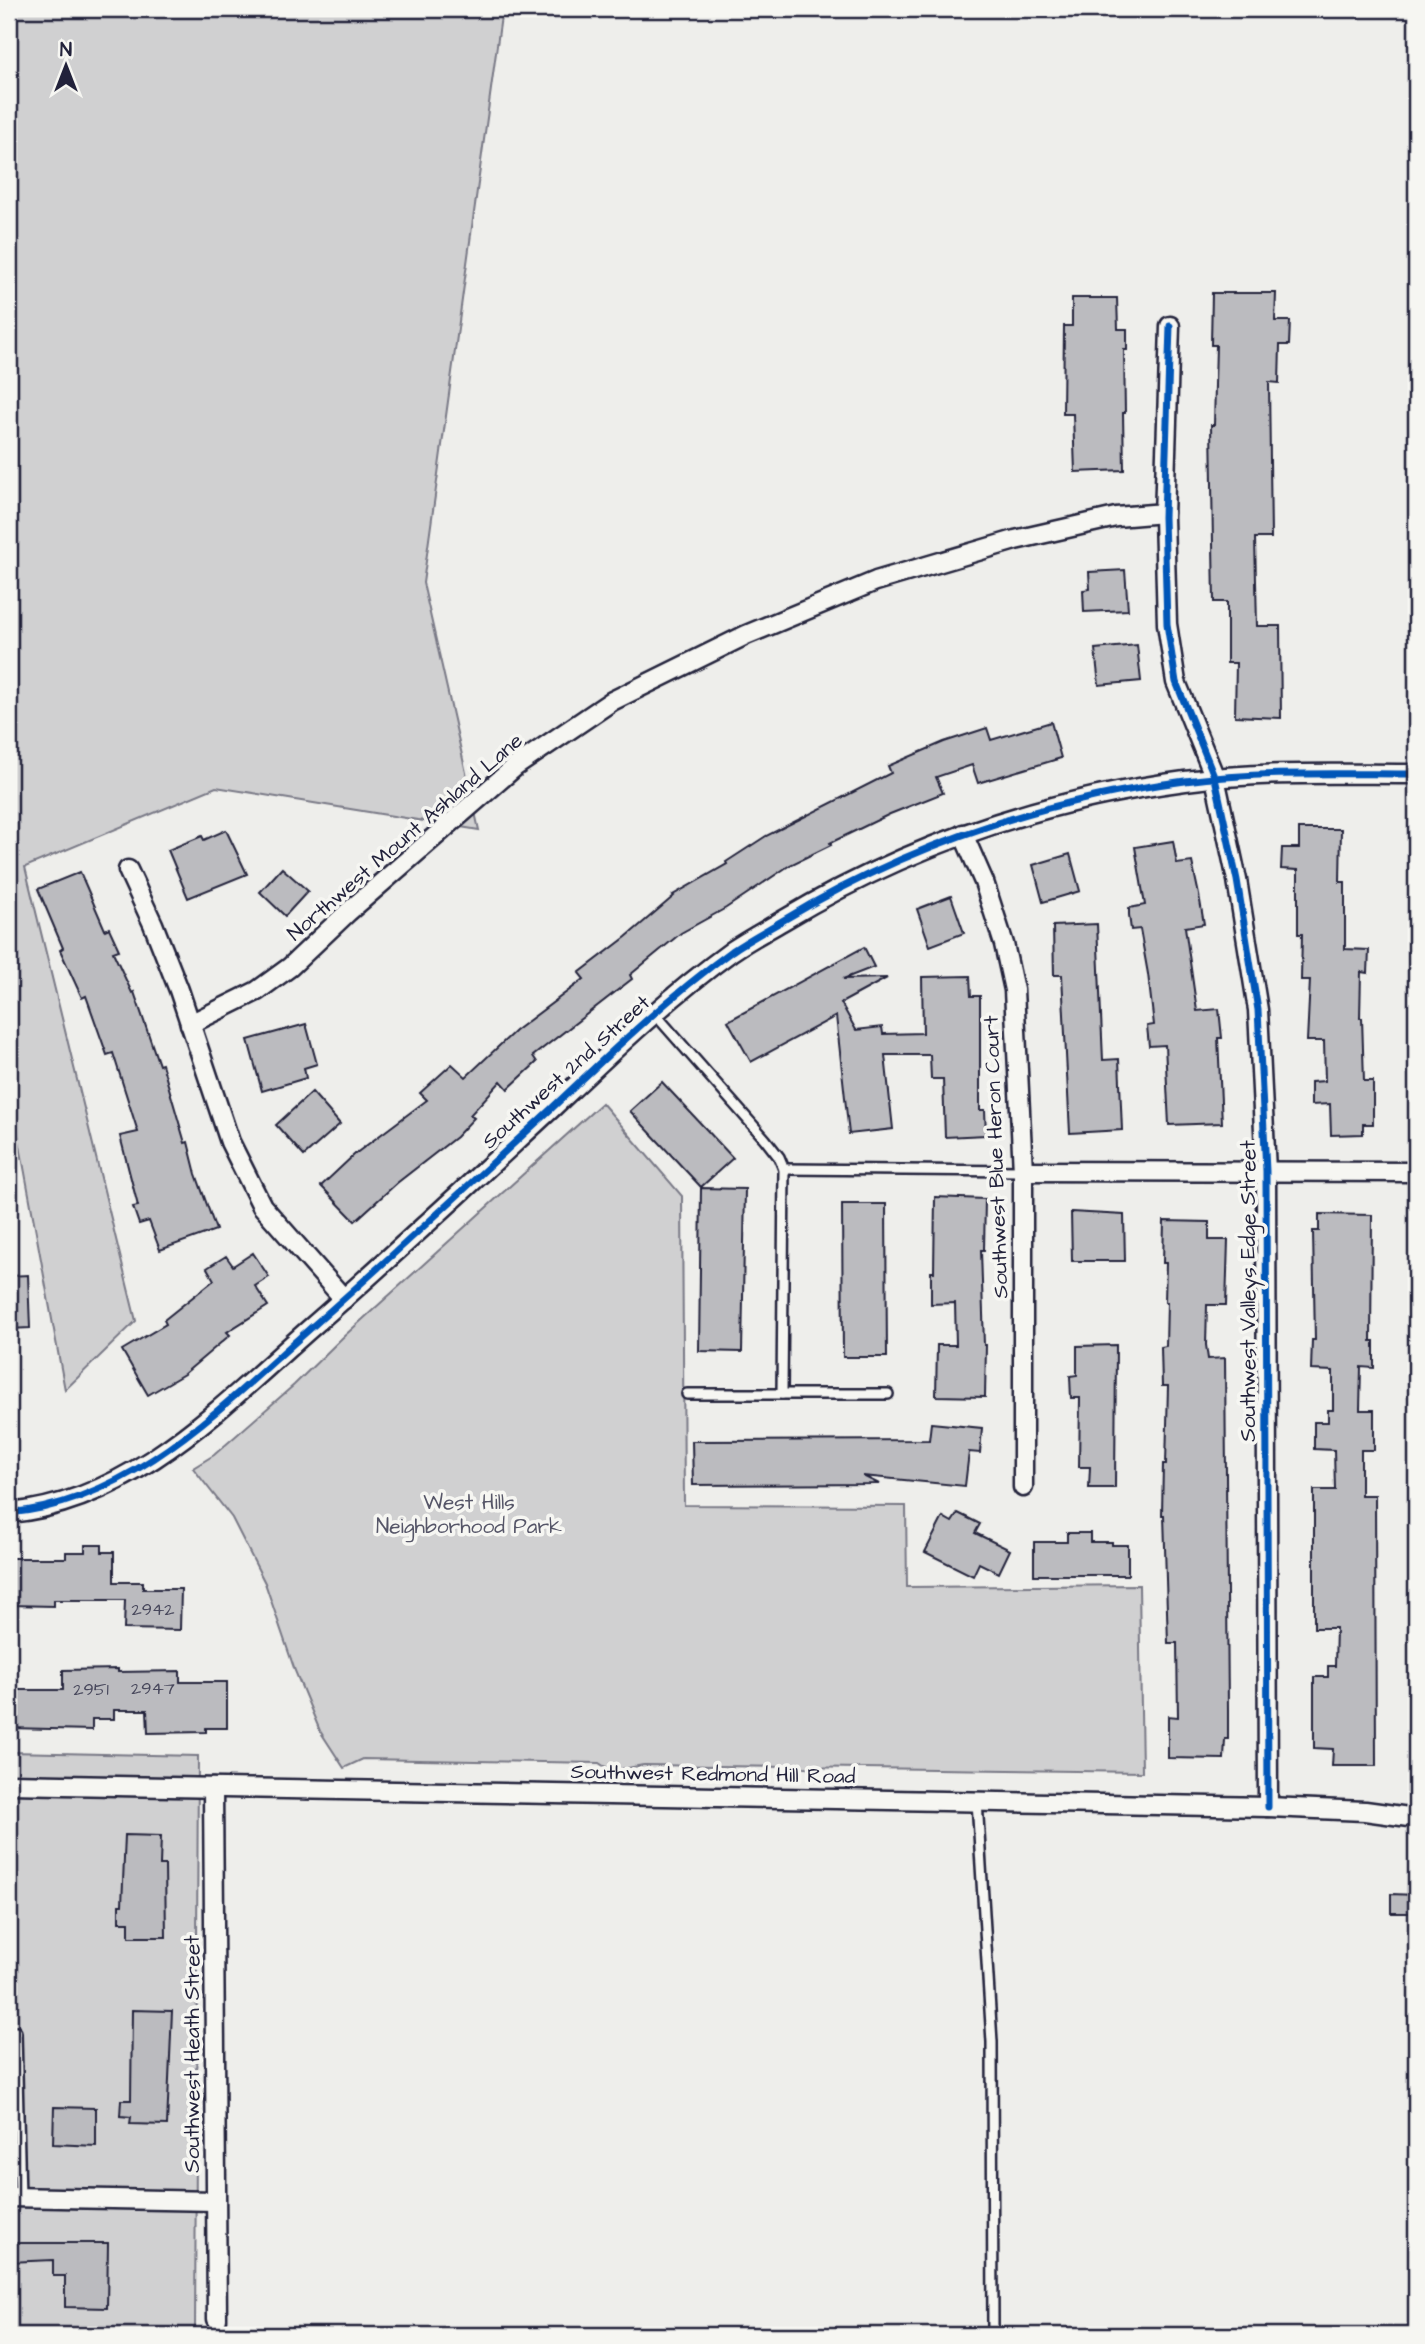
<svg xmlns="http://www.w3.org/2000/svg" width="1425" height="2344" font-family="'Architects Daughter',sans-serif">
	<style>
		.green { fill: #d0d0d1; stroke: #797986; stroke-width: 2 }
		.building { fill: #bbbbbf; stroke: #22223b; stroke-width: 2 }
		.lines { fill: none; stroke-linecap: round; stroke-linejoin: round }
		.lane-casing { stroke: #22223b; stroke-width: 14 }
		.street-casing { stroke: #22223b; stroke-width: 23 }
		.lane { stroke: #f6f6f2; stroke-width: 9 }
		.street { stroke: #f6f6f2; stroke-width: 18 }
		.cycleway-casing { stroke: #f6f6f2; stroke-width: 11 }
		.cycleway { stroke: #0057b8; stroke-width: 7 }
		.labels { text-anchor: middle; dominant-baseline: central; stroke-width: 7; stroke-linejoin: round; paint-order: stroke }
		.number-label { font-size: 18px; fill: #48485c }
		.street-label { font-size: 21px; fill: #22223b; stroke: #f6f6f2 }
		.park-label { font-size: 21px; fill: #565668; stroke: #f6f6f2 }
	</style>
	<rect width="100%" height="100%" fill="#eeeeeb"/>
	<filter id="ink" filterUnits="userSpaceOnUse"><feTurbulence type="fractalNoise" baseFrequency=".0143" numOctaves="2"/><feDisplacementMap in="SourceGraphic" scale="14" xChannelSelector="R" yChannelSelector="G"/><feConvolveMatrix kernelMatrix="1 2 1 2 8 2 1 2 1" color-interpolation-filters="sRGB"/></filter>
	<g filter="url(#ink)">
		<!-- green -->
		<g class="green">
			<polygon points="9,9 502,9 423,583 479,830 216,787 25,867 136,1321 65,1390 9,1086"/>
			<path d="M602 1103 682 1196 684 1505 906 1506 907 1587 1139 1585 1142 1772 644 1765C628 1767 613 1774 599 1763L363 1759 344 1768 320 1731 295 1671 265 1583 232 1518 193 1468 214 1455 294 1385 342 1338Z"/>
			<polygon points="9,1752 198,1756 195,2335 9,2335"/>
		</g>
		<!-- building -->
		<g class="building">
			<polygon points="1212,293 1276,293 1275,321 1290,321 1289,345 1280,345 1279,383 1269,382 1271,538 1255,538 1257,626 1280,626 1281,718 1235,716 1236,663 1227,663 1227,602 1214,602 1211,425 1214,425 1216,345 1211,345"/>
			<polygon points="1072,298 1117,298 1118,329 1127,329 1127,350 1124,350 1125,413 1123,413 1124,470 1075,472 1073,414 1063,414 1064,326 1072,326"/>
			<polygon points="1125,570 1128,610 1084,612 1083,590 1090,589 1089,572"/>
			<polygon points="1137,645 1141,681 1099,685 1095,649"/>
			<polygon points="1051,722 1061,758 978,783 972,765 936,777 943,793 890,814 830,843 831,845 790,865 726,908 681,933 630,975 632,979 533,1056 537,1062 508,1089 501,1081 470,1115 474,1118 456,1137 397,1183 355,1221 321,1186 355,1154 427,1100 420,1093 452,1064 466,1077 515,1031 584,979 579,973 626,937 674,896 673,895 727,864 726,862 766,836 891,773 888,766 944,742 987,728 991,740"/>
			<polygon points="1299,829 1341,829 1340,882 1345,882 1345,949 1369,950 1368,973 1361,972 1360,1018 1362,1018 1364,1081 1373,1081 1373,1124 1363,1124 1363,1134 1331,1135 1330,1104 1311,1105 1311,1082 1325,1081 1324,1041 1307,1041 1310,980 1301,980 1302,934 1298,934 1298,870 1281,869 1282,848 1299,848"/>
			<polygon points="226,830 247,874 188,898 168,850 202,836 204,840"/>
			<polygon points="1173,841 1177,864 1192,862 1199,895 1204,924 1185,927 1197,1011 1219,1009 1222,1038 1218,1038 1222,1123 1169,1125 1165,1045 1149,1046 1147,1026 1154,1025 1148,974 1140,929 1131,930 1129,915 1129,908 1145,905 1135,847"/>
			<polygon points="1070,854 1080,891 1043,902 1033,865"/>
			<polygon points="282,868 308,891 285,916 260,892"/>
			<polygon points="80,872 105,930 109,928 119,950 113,952 132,993 134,992 159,1065 162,1064 185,1143 188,1142 196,1174 216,1230 160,1250 149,1221 139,1224 133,1207 138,1206 120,1136 138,1132 113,1053 107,1055 86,996 82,998 60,950 63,948 38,889"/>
			<polygon points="951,896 964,933 930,946 917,909"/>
			<polygon points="1097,924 1103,1060 1119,1059 1122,1130 1070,1133 1062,975 1054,975 1053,926"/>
			<polygon points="864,947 874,967 843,979 887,978 841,1003 856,1030 882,1027 883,1034 923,1033 922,977 970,976 971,996 980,996 980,1110 985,1110 986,1135 945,1137 943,1079 931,1079 930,1055 885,1055 893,1129 849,1134 836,1016 751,1062 728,1021"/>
			<polygon points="306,1024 317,1064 304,1068 306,1078 262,1091 248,1040"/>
			<polygon points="662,1082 733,1158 701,1187 630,1111"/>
			<polygon points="312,1092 340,1124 304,1156 276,1125"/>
			<polygon points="701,1188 745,1189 742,1352 699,1351"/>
			<polygon points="935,1197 985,1199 984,1250 981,1250 984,1345 986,1345 985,1397 936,1396 937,1345 956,1345 955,1303 931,1304 931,1272 934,1272"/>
			<polygon points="842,1204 886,1204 887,1357 843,1357"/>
			<polygon points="1071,1212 1124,1215 1125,1261 1072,1261"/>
			<polygon points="1319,1214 1372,1215 1371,1341 1374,1341 1374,1368 1361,1367 1360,1410 1374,1410 1374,1450 1361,1450 1361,1495 1375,1495 1376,1766 1332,1766 1333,1749 1314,1748 1314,1677 1328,1677 1328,1666 1335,1666 1336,1628 1314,1628 1314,1490 1335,1490 1334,1450 1314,1449 1314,1422 1328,1422 1328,1410 1333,1410 1333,1371 1311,1370 1312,1340 1315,1340 1313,1231 1319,1231"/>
			<polygon points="1164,1221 1209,1222 1209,1240 1228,1240 1226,1305 1207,1305 1206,1345 1208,1359 1225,1358 1228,1710 1228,1739 1225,1739 1224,1759 1168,1758 1168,1716 1178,1717 1177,1643 1168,1643 1164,1515 1162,1515 1163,1464 1166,1464 1168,1386 1162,1386 1161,1347 1166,1346 1167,1302 1165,1302 1166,1263 1163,1263"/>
			<polygon points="253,1253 269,1277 255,1286 268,1306 227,1332 230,1335 184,1374 148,1395 122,1350 166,1324 164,1320 214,1280 207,1268 226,1256 233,1266"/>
			<polygon points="28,1275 30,1328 9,1329 9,1276"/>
			<polygon points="1116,1345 1115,1488 1089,1488 1090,1467 1079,1467 1080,1398 1071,1398 1070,1376 1077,1375 1077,1346"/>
			<polygon points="931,1423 982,1428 980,1453 969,1452 965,1486 863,1476 879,1484 693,1485 692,1441 929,1440"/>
			<polygon points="958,1513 980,1524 975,1533 1010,1550 999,1573 979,1563 973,1576 925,1552 943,1517 952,1522"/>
			<polygon points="1067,1533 1090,1533 1090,1542 1112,1542 1112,1545 1128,1545 1128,1575 1034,1575 1034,1542 1067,1542"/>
			<polygon points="85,1545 102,1545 102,1552 114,1552 114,1582 143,1582 143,1589 181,1589 180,1630 124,1629 125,1600 54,1600 54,1606 9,1605 9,1558 66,1558 66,1552 85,1552"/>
			<polygon points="118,1669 118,1672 180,1671 180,1682 227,1682 227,1728 206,1728 206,1732 148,1733 147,1710 114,1710 114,1719 92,1719 92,1730 9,1728 9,1690 63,1690 63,1670"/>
			<polygon points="125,1835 161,1836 160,1865 165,1865 166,1937 129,1937 129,1922 119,1922 119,1905 122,1905"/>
			<polygon points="1391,1894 1416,1895 1416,1913 1391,1913"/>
			<polygon points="132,2010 172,2011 167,2125 130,2124 131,2117 120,2116 121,2100 131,2100"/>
			<polygon points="54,2107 96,2108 96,2146 53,2144"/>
			<polygon points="9,2243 108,2243 107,2308 65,2307 65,2276 53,2276 53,2260 9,2262"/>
		</g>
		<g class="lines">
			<defs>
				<g id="lane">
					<polyline points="655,1014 765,1139 779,1157 784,1169 782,1394"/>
					<polyline points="784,1169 1023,1171"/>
					<polyline points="687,1394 888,1394"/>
					<polyline points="977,1801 992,2042 993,2335"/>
					<polyline points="16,2032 20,2198"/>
				</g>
				<g id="street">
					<polyline points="1170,326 1164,517 1167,624 1176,682 1215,778 1237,880 1258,1010 1266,1171 1268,1807"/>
					<polyline points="963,834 984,882 1004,944 1014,990 1023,1171 1023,1487"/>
					<polyline points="128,870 153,924 179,990 230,1142 262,1206 344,1299"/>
					<polyline points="190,1024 257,991 290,967 348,912 516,766 612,701 746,635 876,581 1015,540 1116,517 1164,513"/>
					<polyline points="1023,1171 1416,1172"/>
					<path d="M9 1513C133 1502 224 1404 313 1326 394 1255 472 1182 551 1109 609 1054 667 998 732 951 748 940 765 931 782 921 905 847 1042 800 1185 781 1261 771 1339 774 1416 774"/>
					<polyline points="9,1784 1268,1807 1365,1811 1416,1818"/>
					<polyline points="213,1788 217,2319"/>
					<polyline points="9,2197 215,2201"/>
				</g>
			</defs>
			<!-- lane casing -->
			<use href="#lane" class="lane-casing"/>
			<!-- street casing -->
			<use href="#street" class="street-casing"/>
			<!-- lane -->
			<use href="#lane" class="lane"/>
			<!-- street -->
			<use href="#street" class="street"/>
			<defs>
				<g id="cycleway">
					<polyline points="1170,326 1164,517 1167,624 1176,682 1215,778 1237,880 1258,1010 1266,1171 1268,1807"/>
					<path d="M9 1513C133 1502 224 1404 313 1326 394 1255 472 1182 551 1109 609 1054 667 998 732 951 748 940 765 931 782 921 905 847 1042 800 1185 781 1261 771 1339 774 1416 774"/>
				</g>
			</defs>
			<!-- cycleway casing -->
			<use href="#cycleway" class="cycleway-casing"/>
			<!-- cycleway -->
			<use href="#cycleway" class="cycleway"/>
		</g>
	</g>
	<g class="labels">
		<!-- number labels -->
		<g class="number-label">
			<text x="153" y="1609">2942</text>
			<text x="153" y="1688">2947</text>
			<text x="91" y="1689">2951</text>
		</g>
		<!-- street labels -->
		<g class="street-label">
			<text transform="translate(405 837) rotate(-41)">Northwest Mount Ashland Lane</text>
			<text transform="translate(566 1072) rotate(-42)">Southwest 2nd Street</text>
			<text transform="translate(996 1157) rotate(-92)">Southwest Blue Heron Court</text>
			<text transform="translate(1248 1291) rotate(-90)">Southwest Valleys Edge Street</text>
			<text transform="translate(713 1774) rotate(1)">Southwest Redmond Hill Road</text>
			<text transform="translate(192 2054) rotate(-90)">Southwest Heath Street</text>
		</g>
		<!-- park labels -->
		<g class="park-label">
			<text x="469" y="1502">West Hills<tspan x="469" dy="24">Neighborhood Park</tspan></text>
		</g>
	</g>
	<!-- margin -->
	<rect width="1425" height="2344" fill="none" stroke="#f6f6f2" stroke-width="35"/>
	<rect x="18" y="18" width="1390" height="2309" fill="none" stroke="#22223b" stroke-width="2.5" filter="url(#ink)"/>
	<!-- north arrow -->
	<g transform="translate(66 66)" stroke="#f6f6f2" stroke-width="5" paint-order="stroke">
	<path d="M0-5L12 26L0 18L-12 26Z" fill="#22223b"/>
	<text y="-10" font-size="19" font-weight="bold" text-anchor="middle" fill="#22223b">N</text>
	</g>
</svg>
